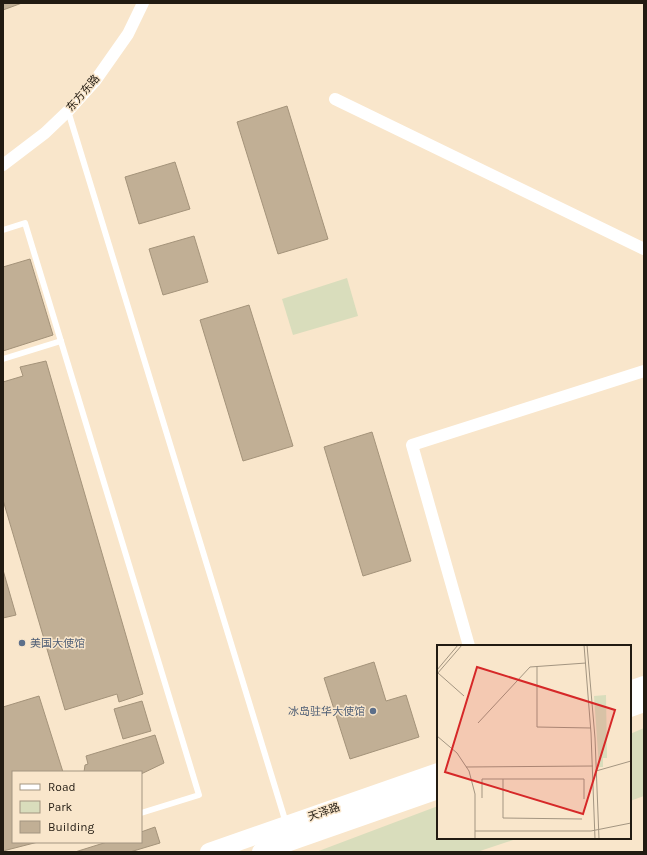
<svg xmlns="http://www.w3.org/2000/svg" width="647" height="855" font-family="Karla,'Noto Sans SC',sans-serif">
	<style>
		.green { fill: #d9ddbc }
		.building { fill: #c1af95; stroke: #a4937a }
		.lines { fill: none; stroke-linecap: round; stroke-linejoin: round }
		.lane { stroke: #fff; stroke-width: 6 }
		.street { stroke: #fff; stroke-width: 12 }
		.secondary { stroke: #fff; stroke-width: 18 }
		.service-dot { fill: #5c6f8a; stroke: #f9e6cb; stroke-width: 1.5 }
		.labels { text-anchor: middle; dominant-baseline: central; stroke-width: 3; stroke-linejoin: round; paint-order: stroke }
		.street-label { font-size: 11px; fill: #221b12; stroke: #f9e6cb }
		.service-label { font-size: 11px; fill: #4e5e75; stroke: #f9e6cb; text-anchor: start }
		.inset-road { fill: none; stroke: #a39581; stroke-width: 1 }
		.view { fill: #d62828; fill-opacity: 0.15; stroke: #d62828; stroke-width: 2 }
		.inset-edge { fill: none; stroke: #221b12; stroke-width: 2 }
	</style>
	<rect width="100%" height="100%" fill="#f9e6cb"/>
	<!-- green -->
	<g class="green">
		<polygon points="347,278 358,316 293,335 282,299"/>
		<polygon points="644,728 644,796 630,801 630,734"/>
		<polygon points="438,806 438,838 519,838 477,852 316,852"/>
	</g>
	<!-- building -->
	<g class="building">
		<polygon points="3,3 22,3 3,10"/>
		<polygon points="287,106 328,239 278,254 237,122"/>
		<polygon points="175,162 190,209 139,224 125,177"/>
		<polygon points="194,236 208,282 163,295 149,249"/>
		<polygon points="30,259 53,335 3,351 3,267"/>
		<polygon points="249,305 293,446 243,461 200,320"/>
		<polygon points="46,361 143,694 119,702 117,694 65,710 3,500 3,382 23,376 20,367"/>
		<polygon points="372,432 411,561 363,576 324,447"/>
		<polygon points="3,570 16,615 3,618"/>
		<polygon points="374,662 386,701 406,695 419,737 350,759 324,678"/>
		<polygon points="39,696 63,772 13,772 13,842 38,842 3,851 3,707"/>
		<polygon points="142,701 151,731 123,739 114,709"/>
		<polygon points="155,735 164,763 141,774 141,772 84,772 85,765 88,764 86,756"/>
		<polygon points="155,827 160,843 130,852 75,852 107,842 141,842 141,832"/>
	</g>
	<g class="lines">
		<!-- lane -->
		<g class="lane">
			<polyline points="68,111 286,823"/>
			<polyline points="3,230 25,223 199,795 141,813"/>
			<polyline points="3,359 61,341"/>
		</g>
		<!-- street -->
		<g class="street">
			<polyline points="335,99 644,249"/>
			<polyline points="3,165 45,133 68,111 95,81 128,34 143,3"/>
			<polyline points="469,646 412,445 644,371"/>
		</g>
		<!-- secondary -->
		<g class="secondary">
			<polyline points="630,690 644,685"/>
			<polyline points="630,708 644,703"/>
			<polyline points="209,852 438,772"/>
			<polyline points="261,852 438,790"/>
		</g>
	</g>
	<!-- markers -->
	<g class="service-dot">
		<circle cx="22" cy="643" r="4"/>
		<circle cx="373" cy="711" r="4"/>
	</g>
	<g class="labels">
		<!-- street labels -->
		<g class="street-label">
			<text transform="translate(83 93) rotate(-49)">东方东路</text>
			<text transform="translate(324 812) rotate(-19)">天泽路</text>
		</g>
		<!-- service labels -->
		<g class="service-label">
			<text x="30" y="643">美国大使馆</text>
			<text x="365" y="711" text-anchor="end">冰岛驻华大使馆</text>
		</g>
	</g>
	<!-- overview -->
	<g transform="translate(437 645)">
		<rect width="194" height="194" fill="#f9e6cb"/>
		<path d="M169 50 170 113H166V122H162L157 51Z" fill="#d9ddbc"/>
		<path class="inset-road" d="M147 0 154 88 158 194M150 0 158 93 162 194M100 21V82L154 83M0 25 21 0M1 28 27 51M0 29 25 0M41 78 93 22 149 18M0 91 20 108 32 126 38 149V194M29 122 156 121M159 126 194 116M66 134V173L145 174M45 153V134H147V154M38 186H154L194 178"/>
		<path class="view" d="M40 22 178 65 146 169 8 127Z"/>
		<rect width="194" height="194" class="inset-edge"/>
	</g>
	<!-- border -->
	<rect width="647" height="855" fill="none" stroke="#221b12" stroke-width="8"/>
	<!-- legend -->
	<rect x="12" y="771" width="130" height="72" fill="#f9e6cb" stroke="#a39581"/>
	<rect x="20" y="784" width="20" height="6" fill="#ffffff" stroke="#a39581"/>
	<text x="48" y="791" font-size="12" fill="#221b12">Road</text>
	<rect x="20" y="801" width="20" height="12" fill="#d9ddbc" stroke="#a39581"/>
	<text x="48" y="811" font-size="12" fill="#221b12">Park</text>
	<rect x="20" y="821" width="20" height="12" fill="#c1af95" stroke="#a39581"/>
	<text x="48" y="831" font-size="12" fill="#221b12">Building</text>
</svg>
